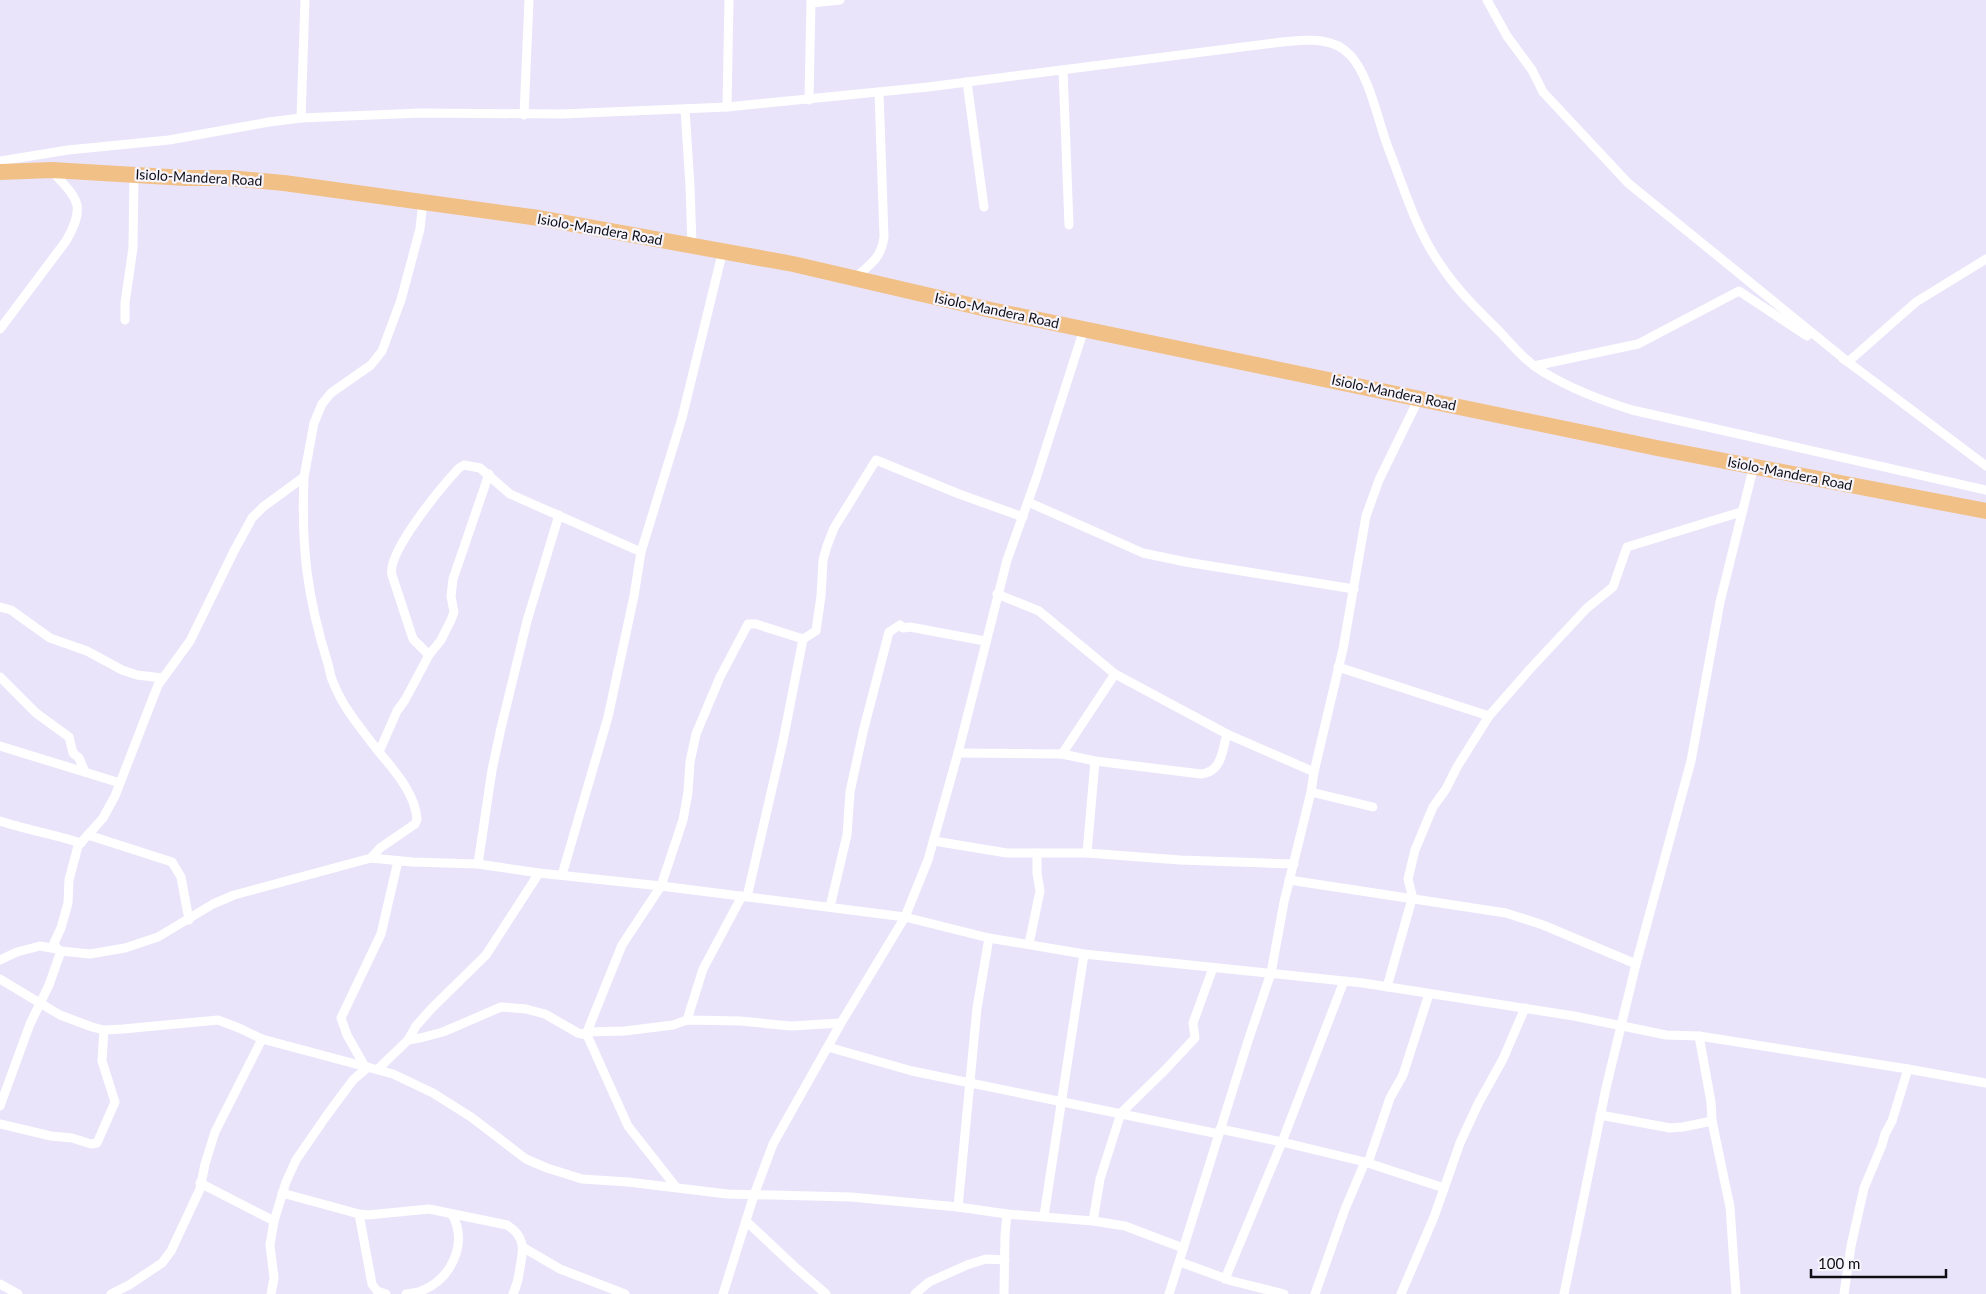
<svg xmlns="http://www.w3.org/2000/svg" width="1986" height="1294" font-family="Lato,sans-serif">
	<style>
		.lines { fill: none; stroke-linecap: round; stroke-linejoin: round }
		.street { stroke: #fff; stroke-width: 9 }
		.highway { stroke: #f1c087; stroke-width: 16 }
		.labels { text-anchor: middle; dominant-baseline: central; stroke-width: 4.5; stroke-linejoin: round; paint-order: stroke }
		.street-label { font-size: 14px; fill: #100e15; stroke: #f6f4fc }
	</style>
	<rect width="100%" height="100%" fill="#eae4fa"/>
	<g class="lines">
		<!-- street -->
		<g class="street">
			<polyline points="1487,0 1507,36 1532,70 1543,92 1628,183 1848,362 1986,466"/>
			<polyline points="811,3 840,0"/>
			<polyline points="1063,70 1069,225"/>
			<polyline points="967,82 984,207"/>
			<polyline points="809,100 811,0"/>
			<polyline points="727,107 729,0"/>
			<polyline points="685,109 690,186 692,245"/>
			<polyline points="524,115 529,0"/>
			<polyline points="301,118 305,0"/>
			<path d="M0 161 68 150 169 140 269 122 301 118 421 113 562 114 727 107 928 87 1282 42C1306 40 1333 36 1350 55 1370 76 1378 122 1389 150 1404 188 1416 230 1440 264 1456 289 1479 311 1500 332 1514 347 1527 363 1545 373 1570 388 1603 401 1632 410L1986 490"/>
			<path d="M855 278C870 264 881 259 884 237L879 92"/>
			<polyline points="125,320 125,303 133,248 134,174"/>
			<path d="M0 329 66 241C87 204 77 199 52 171"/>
			<polyline points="1843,359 1848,362 1916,302 1986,259"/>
			<polyline points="1534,366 1638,344 1739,291 1807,336"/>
			<path d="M304 477C301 547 307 597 328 664 330 670 330 676 333 682 343 708 362 730 379 752"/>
			<polyline points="1028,502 1143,553 1186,562 1354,589"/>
			<polyline points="997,594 1039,611 1115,674 1227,734 1314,772"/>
			<polyline points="0,607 11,610 50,638 87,651 122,670 137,675 162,678"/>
			<path d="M429 655 413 639 392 575C386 553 443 485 459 468L464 465 480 468 510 494 641 552"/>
			<polyline points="1338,667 1489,716"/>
			<polyline points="0,677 36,713 69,737 73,753 79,758 85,772"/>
			<polyline points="0,746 120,783"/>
			<path d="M958 753 1062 754 1095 761 1201 774C1222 772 1222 751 1227 734"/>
			<polyline points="1062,754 1115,674"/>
			<polyline points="1311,792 1373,807"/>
			<path d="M0 821C27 830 54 834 81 843"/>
			<polyline points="88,835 172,862 181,877 189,920"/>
			<polyline points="934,841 1007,853 1087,853 1180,860 1294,864"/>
			<polyline points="1087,853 1095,761"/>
			<path d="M371 858 380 848 415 824 417 819C415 793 394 770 379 752L397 711 405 700 429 655 441 640 451 620 454 612 451 596 453 579 489 474"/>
			<polyline points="478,864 492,770 501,728 527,621 559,515"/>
			<polyline points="562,875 608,717 634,596 641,552 682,418 723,250"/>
			<polyline points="1289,880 1506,913 1543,925 1636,964"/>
			<polyline points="747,897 783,741 803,639"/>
			<polyline points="1413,899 1408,879 1415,850 1433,807 1446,789 1457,767 1489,716 1530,669 1587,608 1613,587 1627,547 1741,512"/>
			<polyline points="830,907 847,835 850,792 863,732 889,632 900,625 903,628 910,627 985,641"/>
			<polyline points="1029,944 1040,891 1037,873 1037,853"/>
			<polyline points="57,949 54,943 61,928 68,903 69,880 78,846 103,818 115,796 158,685 190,641 234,551 252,518 263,507 304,477 314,423 322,404 331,393 371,365 382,351 401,300 420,229 423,201"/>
			<polyline points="0,960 17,952 40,946 57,949 61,951 90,954 125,948 158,937 213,904 234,895 371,858 412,862 478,864 539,873 661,886 905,917 989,938 1084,954 1363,983 1574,1016 1666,1035 1699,1036 1908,1069 1986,1083"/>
			<polyline points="0,979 60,1015 92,1027 104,1030 123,1029 218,1020 239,1028 262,1039 393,1074 433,1093 471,1117 526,1159 547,1168 582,1179 628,1182 727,1194 851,1197 958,1207 1007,1214 1093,1221 1125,1226 1183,1248"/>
			<polyline points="1387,987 1412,899"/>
			<polyline points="687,1020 703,969 742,896"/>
			<polyline points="587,1032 622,945 661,886 683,820 688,792 690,762 696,734 720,677 748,624 756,624 803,639 816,631 821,596 823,560 827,546 834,528 876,460 959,494 1023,517"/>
			<polyline points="587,1035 628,1126 676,1187"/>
			<polyline points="1699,1036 1711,1102 1712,1121 1730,1207 1736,1294"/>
			<polyline points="408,1040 420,1038 443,1032 501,1007 526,1009 545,1014 578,1033 587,1035 587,1032 625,1031 673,1025 687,1020 740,1021 791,1026 841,1023"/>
			<polyline points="828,1047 912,1071 1219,1134"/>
			<polyline points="364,1065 347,1035 341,1018 381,934 398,861"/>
			<polyline points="378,1069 408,1040 416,1026 432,1008 486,955 539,873"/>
			<polyline points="0,1106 30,1024 49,985 61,951"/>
			<polyline points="1600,1115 1670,1128 1683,1127 1712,1121"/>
			<polyline points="0,1124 51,1136 72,1138 91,1144 97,1143 115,1102 102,1061 104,1030"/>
			<polyline points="1220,1129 1282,1142 1365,1162 1444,1188"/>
			<polyline points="1368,1163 1390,1098 1403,1075 1429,994"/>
			<polyline points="200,1183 274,1221"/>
			<path d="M282 1193 359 1214 368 1215 429 1209 507 1225C525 1236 524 1249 520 1267 519 1277 517 1285 513 1294"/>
			<polyline points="958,1207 977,1008 989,938"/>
			<polyline points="359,1214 372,1284 377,1291 386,1294"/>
			<polyline points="1044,1216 1084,954"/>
			<polyline points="746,1221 795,1267 826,1294"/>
			<polyline points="1093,1221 1100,1179 1121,1113 1165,1070 1195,1038 1193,1023 1213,968"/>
			<polyline points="524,1248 560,1269 625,1294"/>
			<polyline points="1180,1262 1232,1281 1284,1294"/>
			<polyline points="1225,1279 1282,1142 1344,981"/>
			<polyline points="0,1284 18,1294"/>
			<polyline points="111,1294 129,1285 162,1263 171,1251 200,1189 205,1164 215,1132 262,1039"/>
			<polyline points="271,1294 274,1278 270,1245 274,1221 286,1182 296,1160 327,1115 353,1080 368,1067"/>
			<path d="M406 1294C411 1293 417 1293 421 1291 452 1279 468 1243 452 1214"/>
			<polyline points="723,1294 754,1195 773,1144 841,1023 905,917 928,860 958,753 1007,560 1036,479 1084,329"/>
			<polyline points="915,1294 929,1282 967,1265 986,1259 1005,1260"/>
			<polyline points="1004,1294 1005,1235 1007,1214"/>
			<polyline points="1169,1294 1248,1041 1271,973 1284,902 1311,792 1314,772 1343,649 1366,516 1379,480 1419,398"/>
			<polyline points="1315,1294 1345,1209 1365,1162"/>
			<polyline points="1401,1294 1434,1217 1460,1143 1478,1104 1503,1059 1525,1008"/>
			<polyline points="1564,1294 1606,1088 1636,964 1691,761 1720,602 1754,465"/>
			<polyline points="1844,1294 1851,1246 1864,1188 1882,1145 1885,1134 1892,1121 1908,1069"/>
		</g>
		<!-- highway -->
		<polyline class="highway" points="0,172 52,170 186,178 229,178 284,183 539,218 793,264 991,310 1657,448 1986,511"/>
	</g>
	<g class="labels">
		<!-- street labels -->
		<g class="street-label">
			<text transform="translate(199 177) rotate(3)">Isiolo-Mandera Road</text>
			<text transform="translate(600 229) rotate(10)">Isiolo-Mandera Road</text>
			<text transform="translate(997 310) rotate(12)">Isiolo-Mandera Road</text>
			<text transform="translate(1394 392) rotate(12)">Isiolo-Mandera Road</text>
			<text transform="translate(1790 473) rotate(11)">Isiolo-Mandera Road</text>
		</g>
	</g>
	<!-- scale -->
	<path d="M1811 1269v8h135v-8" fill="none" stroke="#100e15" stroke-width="2.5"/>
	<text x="1818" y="1269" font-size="15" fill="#100e15" stroke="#f6f4fc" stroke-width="4" paint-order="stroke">100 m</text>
</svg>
